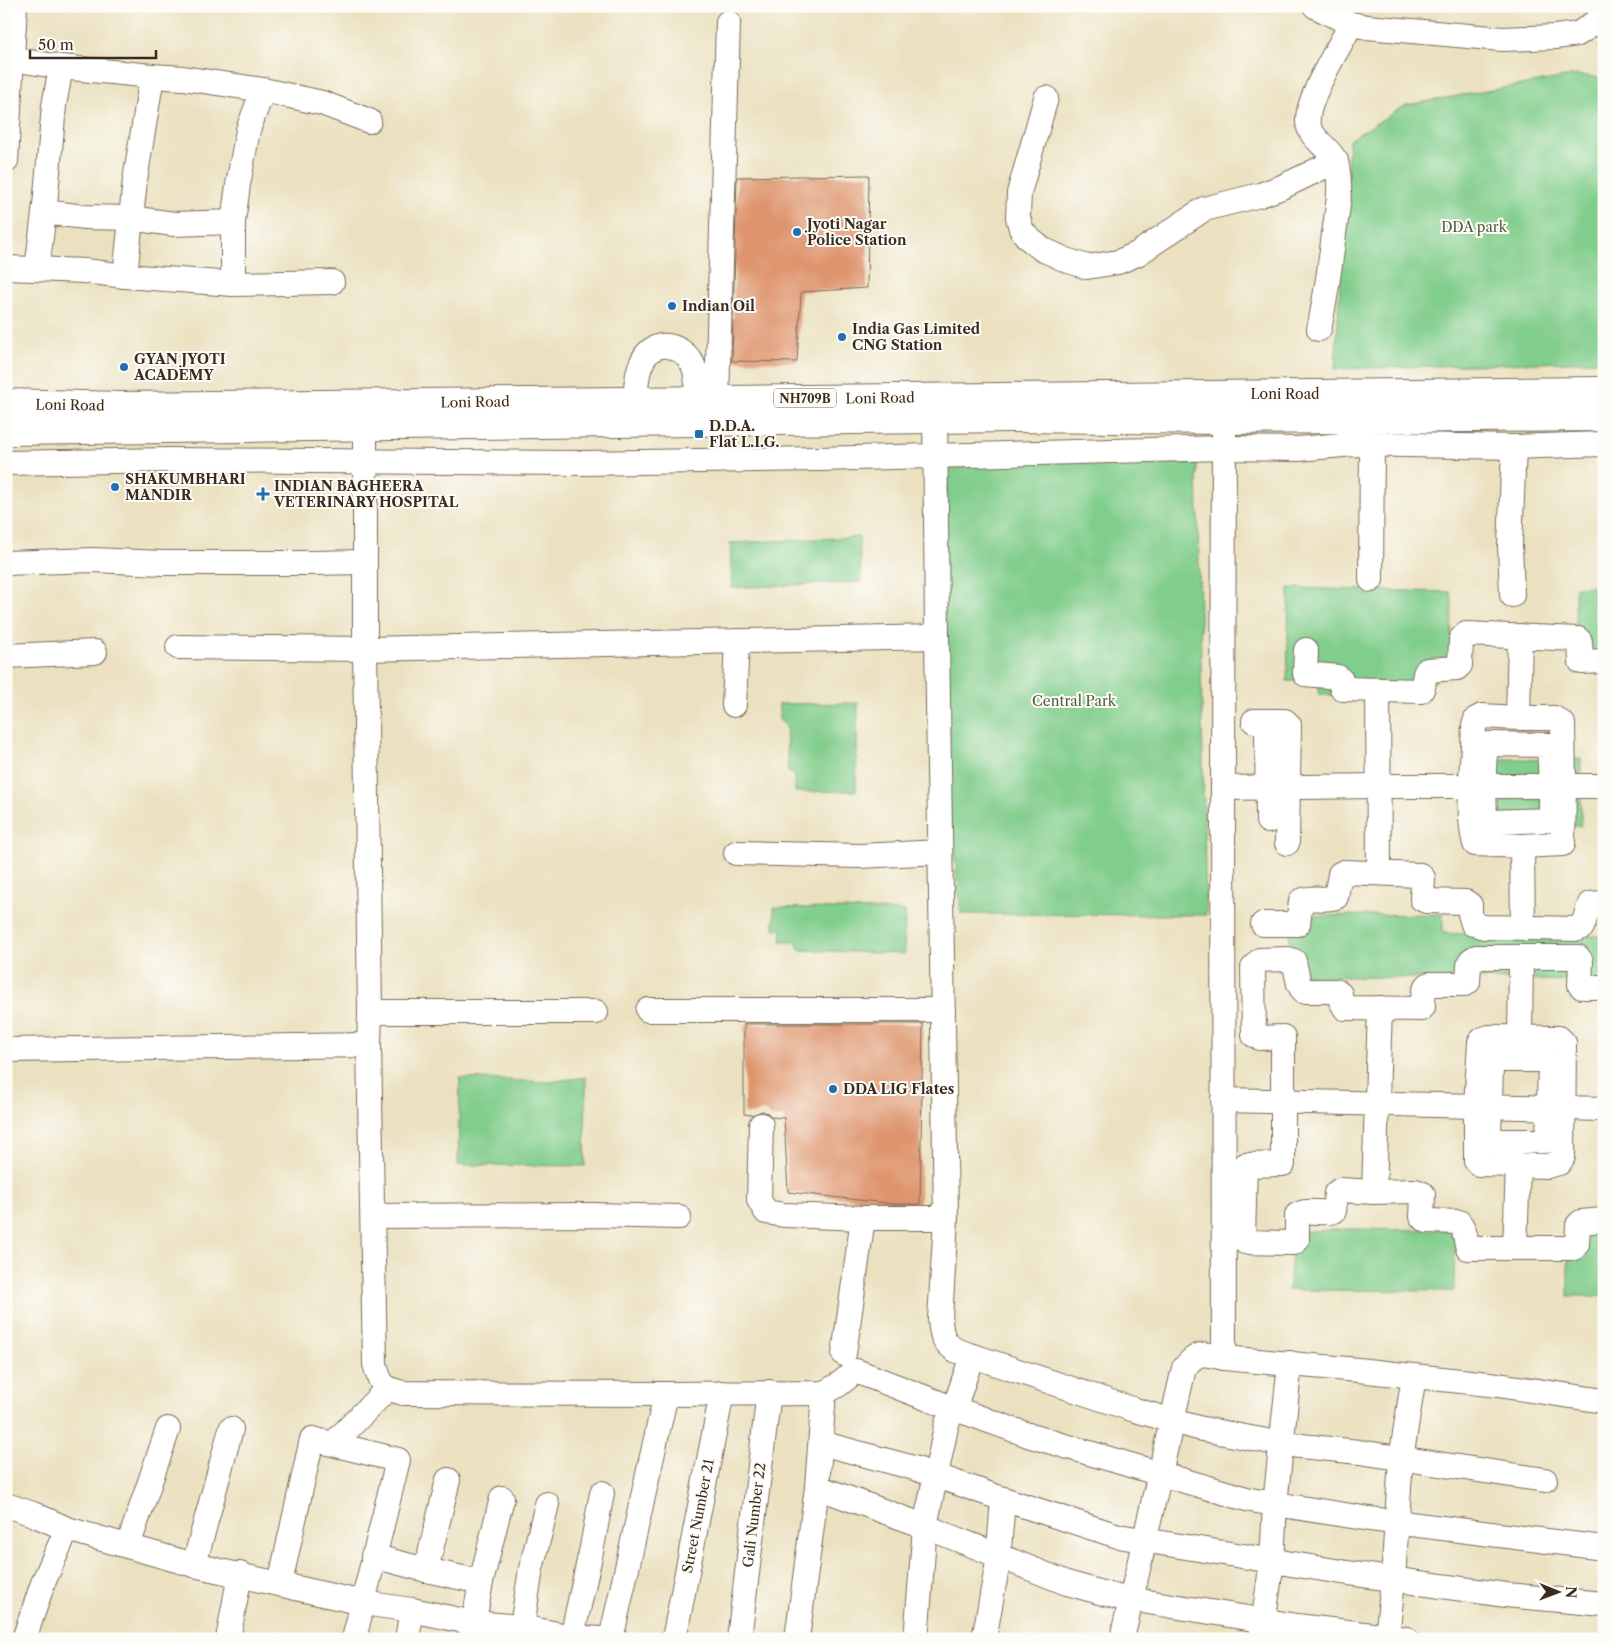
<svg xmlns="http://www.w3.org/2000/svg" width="1610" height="1645" font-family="'Libre Caslon Text',serif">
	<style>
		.green { fill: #81cd8b; stroke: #5e7c54 }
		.building { fill: #de946d }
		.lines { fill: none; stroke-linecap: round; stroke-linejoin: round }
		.minor-casing { stroke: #796a57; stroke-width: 26 }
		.highway-casing { stroke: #796a57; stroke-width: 30 }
		.minor { stroke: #fff; stroke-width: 24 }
		.highway { stroke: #fff; stroke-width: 28 }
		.poi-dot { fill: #1f6fb2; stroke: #fdfcf7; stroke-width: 2 }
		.labels { text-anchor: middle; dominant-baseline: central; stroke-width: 4; stroke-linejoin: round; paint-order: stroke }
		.shield { fill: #fdfcf7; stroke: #75695f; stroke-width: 1 }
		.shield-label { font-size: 12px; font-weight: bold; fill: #3b2a1e }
		.poi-label { font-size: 14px; font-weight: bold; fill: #3b2a1e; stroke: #fdfcf7; text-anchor: start }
		.park-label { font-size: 14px; fill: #505b3f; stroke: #fdfcf7 }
		.street-label { font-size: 14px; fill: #3b2a1e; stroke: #fdfcf7 }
	</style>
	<rect width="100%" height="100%" fill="#fdfcf7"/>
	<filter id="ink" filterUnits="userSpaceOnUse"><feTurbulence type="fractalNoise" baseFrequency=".02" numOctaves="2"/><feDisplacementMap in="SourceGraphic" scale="10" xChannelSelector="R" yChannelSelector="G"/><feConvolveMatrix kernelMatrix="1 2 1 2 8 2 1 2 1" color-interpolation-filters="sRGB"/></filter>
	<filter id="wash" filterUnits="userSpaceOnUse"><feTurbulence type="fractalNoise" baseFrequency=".0096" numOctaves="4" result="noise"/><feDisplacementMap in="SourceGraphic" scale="20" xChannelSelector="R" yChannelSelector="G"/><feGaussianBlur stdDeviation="1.12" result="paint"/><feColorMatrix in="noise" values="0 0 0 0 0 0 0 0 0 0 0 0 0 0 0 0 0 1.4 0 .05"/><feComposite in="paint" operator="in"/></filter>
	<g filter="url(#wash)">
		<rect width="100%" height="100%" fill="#ebe1c0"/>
		<!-- green -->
		<g class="green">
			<polygon points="1577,75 1604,78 1604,361 1335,369 1349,140 1406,105"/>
			<polygon points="1031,456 1197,464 1206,915 961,914 947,794 944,534 948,481 947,463"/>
			<polygon points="859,537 861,582 732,588 730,543"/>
			<polygon points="1604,586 1604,666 1576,666 1575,587"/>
			<polygon points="1289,588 1450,592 1452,599 1451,669 1416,696 1319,695 1319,682 1287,681"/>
			<polygon points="858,703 856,791 795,792 794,774 788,772 786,726 779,720 779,704"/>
			<polygon points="1482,759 1581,759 1581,826 1553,826 1553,851 1482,850"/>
			<polygon points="774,907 905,911 904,954 800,950 796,942 781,942 782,929 774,929"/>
			<polygon points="1443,914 1443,933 1515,936 1604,936 1604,991 1584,981 1291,976 1289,916"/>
			<polygon points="586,1077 585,1166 458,1165 460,1078 549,1082"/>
			<rect x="1568" y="1227" width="36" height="69"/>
			<polygon points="1455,1228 1454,1291 1288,1290 1292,1255 1293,1232 1349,1229 1435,1230"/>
		</g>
		<g id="blocks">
			<!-- building -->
			<g class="building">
				<polygon points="869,175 867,288 801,292 797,362 732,361 737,177"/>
				<polygon points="744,1024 923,1024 920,1204 894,1204 788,1192 784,1118 771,1117 768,1113 762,1111 752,1115 744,1114"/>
			</g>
		</g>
	</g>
	<g filter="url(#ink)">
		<use href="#blocks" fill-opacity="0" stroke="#796a57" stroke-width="1"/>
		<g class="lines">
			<defs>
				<g id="minor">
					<polyline points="1315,6 1351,24 1367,27 1502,39 1555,37 1578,34 1604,16"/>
					<polyline points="6,58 61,67 54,106 45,205 37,269"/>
					<polyline points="61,67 152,76 183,78 263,90 322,103 369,121"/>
					<polyline points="1046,98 1019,193 1018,217 1021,229 1028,238 1042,249 1066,260 1087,267 1118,262 1137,254 1204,209 1260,195 1282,187 1336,161"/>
					<polyline points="6,161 15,6"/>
					<polyline points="44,212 85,217 130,218 174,224 233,222"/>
					<polyline points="6,268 85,271 125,276 233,284 332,282"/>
					<polyline points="125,276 135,180 152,76"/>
					<polyline points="233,284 233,222 238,185 248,130 263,90"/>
					<path d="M1319 329C1326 298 1330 266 1334 234 1337 212 1342 188 1337 166 1333 148 1309 140 1308 122 1306 99 1340 46 1351 24"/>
					<polyline points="717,399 728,22"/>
					<path d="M935 402 937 637 946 1218 940 1319C941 1333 942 1341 955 1350L1135 1410 1198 1428 1282 1444 1359 1452 1545 1480"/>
					<path d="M365 408V649L370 1012 369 1045 375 1364C380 1385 383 1388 403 1393L666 1394 824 1393 838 1385 856 1371 939 1403 1031 1436 1250 1500 1370 1519 1604 1548"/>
					<path d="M635 420C636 402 634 379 642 362 653 337 682 343 693 365 698 375 697 389 697 400"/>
					<polyline points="1224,432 1223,788 1224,1358 1358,1370 1498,1385 1604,1401"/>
					<polyline points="6,463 169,460 585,463 819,459 1224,448 1298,449 1354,444 1514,447 1604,444"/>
					<polyline points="6,563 92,560 163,563 312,563 365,562"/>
					<polyline points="1371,580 1372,445"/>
					<polyline points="1512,595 1510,545 1514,447"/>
					<polyline points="178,647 365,649 937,637"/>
					<path d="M1306 650 1305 674 1338 677 1341 680V686L1343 689 1421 691C1426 685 1422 676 1427 670L1457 668 1460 665 1461 639 1466 634 1578 639 1580 641 1581 662 1604 661"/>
					<polyline points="6,656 95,652"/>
					<polyline points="1378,690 1379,873"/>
					<polyline points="734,705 737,641"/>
					<path d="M1518 718 1482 716 1476 719 1474 726C1473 759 1466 813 1475 844L1522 846 1563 844 1564 786 1563 724 1554 718H1518L1520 636"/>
					<polyline points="1254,721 1285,721 1289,725 1287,843"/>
					<polyline points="1267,734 1268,821"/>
					<path d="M1489 744 1549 745 1551 786V820L1489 822 1485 820C1485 805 1481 754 1489 744Z"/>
					<polyline points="1223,788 1379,786 1604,786"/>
					<polyline points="1522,846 1523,928"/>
					<polyline points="736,853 860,856 940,852"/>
					<path d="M1263 924H1298L1301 901C1312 896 1325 901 1336 897L1340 874 1344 872 1420 875 1423 878 1422 899 1426 901 1466 902 1470 905V914L1473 924 1484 927 1577 929 1582 927 1590 904 1604 903"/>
					<path d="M1380 1008 1374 1192 1415 1191 1423 1194 1422 1217 1427 1221 1459 1222C1467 1232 1464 1237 1468 1248H1574L1577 1244 1578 1225 1581 1222 1604 1220"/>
					<polyline points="648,1010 943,1010"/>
					<polyline points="370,1012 596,1012"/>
					<polygon points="1489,1037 1559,1038 1564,1043 1563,1157 1559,1163 1547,1166 1479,1164 1476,1161 1476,1106 1480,1042 1483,1039"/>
					<polyline points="1520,1038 1521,958"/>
					<polyline points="6,1050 369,1045"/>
					<polygon points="1495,1060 1549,1060 1550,1064 1548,1139 1546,1141 1492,1141 1489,1138 1491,1066 1492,1062"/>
					<polyline points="1223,1100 1604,1109"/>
					<polyline points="761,1125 759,1200 766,1212 784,1215 863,1218 844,1354"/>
					<path d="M1374 1192 1340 1190 1336 1193 1334 1211C1322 1215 1308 1208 1297 1215V1240L1294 1243 1245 1242 1243 1239 1245 1165 1283 1164V1037L1260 1038 1254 1035 1253 968 1260 960 1288 959 1294 961 1299 984 1303 991H1336L1340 994 1341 1001 1345 1008 1421 1009 1423 1007C1423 999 1422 990 1429 984H1465L1468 982 1469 965 1471 960 1476 957H1578L1581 961 1580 985 1582 987H1604"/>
					<polyline points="373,1216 594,1215 679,1217"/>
					<polyline points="863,1218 946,1218"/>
					<polyline points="1515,1248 1518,1165"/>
					<polyline points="821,1443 914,1468 1003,1499 1118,1536 1348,1573 1506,1595 1604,1604"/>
					<polyline points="333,1444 387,1389"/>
					<polyline points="817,1487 919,1524 1067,1583 1117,1597 1297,1626 1406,1639"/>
					<polyline points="6,1505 33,1514 67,1529 194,1565 363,1603 412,1610 474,1623 522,1627 572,1637 601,1639"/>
					<polyline points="128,1546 168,1429"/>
					<polyline points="373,1556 426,1570 481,1582"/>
					<polyline points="194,1565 231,1429"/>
					<polyline points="426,1570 448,1480"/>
					<polyline points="280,1583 312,1439 398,1460 354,1639"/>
					<polyline points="572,1637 592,1547 602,1493"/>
					<polyline points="471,1638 481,1582 502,1498"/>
					<polyline points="24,1639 43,1583 67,1529"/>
					<polyline points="228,1639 240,1574"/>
					<polyline points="407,1639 412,1610"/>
					<polyline points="520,1639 531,1569 547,1504"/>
					<polyline points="611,1639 666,1394"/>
					<polyline points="674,1639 722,1393"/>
					<polyline points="739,1639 769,1392"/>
					<polyline points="797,1639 817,1487 824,1393"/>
					<polyline points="916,1639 925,1526 947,1423 954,1409 972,1356"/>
					<polyline points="984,1639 998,1562 1003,1499"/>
					<path d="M1122 1639 1184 1368C1198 1351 1203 1353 1224 1358"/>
					<polyline points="1261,1639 1272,1561 1275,1504 1290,1363"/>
					<polyline points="1387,1639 1393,1579 1401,1459 1414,1376"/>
				</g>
				<g id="highway">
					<polyline points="6,403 120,406 1604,391"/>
					<polyline points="6,431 1011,418 1224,420 1604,417"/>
				</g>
			</defs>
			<!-- minor casing -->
			<use href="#minor" class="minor-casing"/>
			<!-- highway casing -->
			<use href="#highway" class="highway-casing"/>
			<!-- minor -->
			<use href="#minor" class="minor"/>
			<!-- highway -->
			<use href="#highway" class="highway"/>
		</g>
	</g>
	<!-- markers -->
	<g class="poi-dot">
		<circle cx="797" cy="232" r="5"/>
		<circle cx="672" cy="306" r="5"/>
		<circle cx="842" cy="337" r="5"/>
		<circle cx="124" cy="367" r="5"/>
		<rect x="694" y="429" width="10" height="10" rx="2.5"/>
		<circle cx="115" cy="487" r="5"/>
		<path d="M260.5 486.5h5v5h5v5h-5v5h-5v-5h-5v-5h5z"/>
		<circle cx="833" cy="1089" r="5"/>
	</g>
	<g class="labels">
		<!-- shield labels -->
		<rect class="shield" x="774" y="388.5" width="62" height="19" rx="4"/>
		<g class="shield-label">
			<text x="805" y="398">NH709B</text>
		</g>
		<!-- poi labels -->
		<g class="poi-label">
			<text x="807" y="224">Jyoti Nagar<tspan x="807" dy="16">Police Station</tspan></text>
			<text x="682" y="306">Indian Oil</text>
			<text x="852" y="329">India Gas Limited<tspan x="852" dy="16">CNG Station</tspan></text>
			<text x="134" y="359">GYAN JYOTI<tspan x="134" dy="16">ACADEMY</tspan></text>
			<text x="709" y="426">D.D.A.<tspan x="709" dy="16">Flat L.I.G.</tspan></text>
			<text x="125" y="479">SHAKUMBHARI<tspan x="125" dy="16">MANDIR</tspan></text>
			<text x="274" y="486">INDIAN BAGHEERA<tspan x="274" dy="16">VETERINARY HOSPITAL</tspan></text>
			<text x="843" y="1089">DDA LIG Flates</text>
		</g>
		<!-- park labels -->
		<g class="park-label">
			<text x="1474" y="227">DDA park</text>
			<text x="1074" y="701">Central Park</text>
		</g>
		<!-- street labels -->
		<g class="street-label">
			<text x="1285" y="394">Loni Road</text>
			<text transform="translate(880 398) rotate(-1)">Loni Road</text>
			<text transform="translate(475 402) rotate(-1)">Loni Road</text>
			<text transform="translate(70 405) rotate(1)">Loni Road</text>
			<text transform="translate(754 1515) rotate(-83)">Gali Number 22</text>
			<text transform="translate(698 1516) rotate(-79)">Street Number 21</text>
		</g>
	</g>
	<!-- margin -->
	<rect width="1610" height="1645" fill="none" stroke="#fdfcf7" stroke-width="25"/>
	<!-- north arrow -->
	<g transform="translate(1558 1592) rotate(91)" stroke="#fdfcf7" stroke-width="4" paint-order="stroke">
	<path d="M0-4L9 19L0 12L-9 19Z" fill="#3b2a1e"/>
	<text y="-8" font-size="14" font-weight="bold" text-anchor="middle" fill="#3b2a1e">N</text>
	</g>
	<!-- scale -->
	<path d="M30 50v8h126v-8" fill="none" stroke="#3b2a1e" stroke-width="2.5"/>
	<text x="38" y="50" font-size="15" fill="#3b2a1e" stroke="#fdfcf7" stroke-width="4" paint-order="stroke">50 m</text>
</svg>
